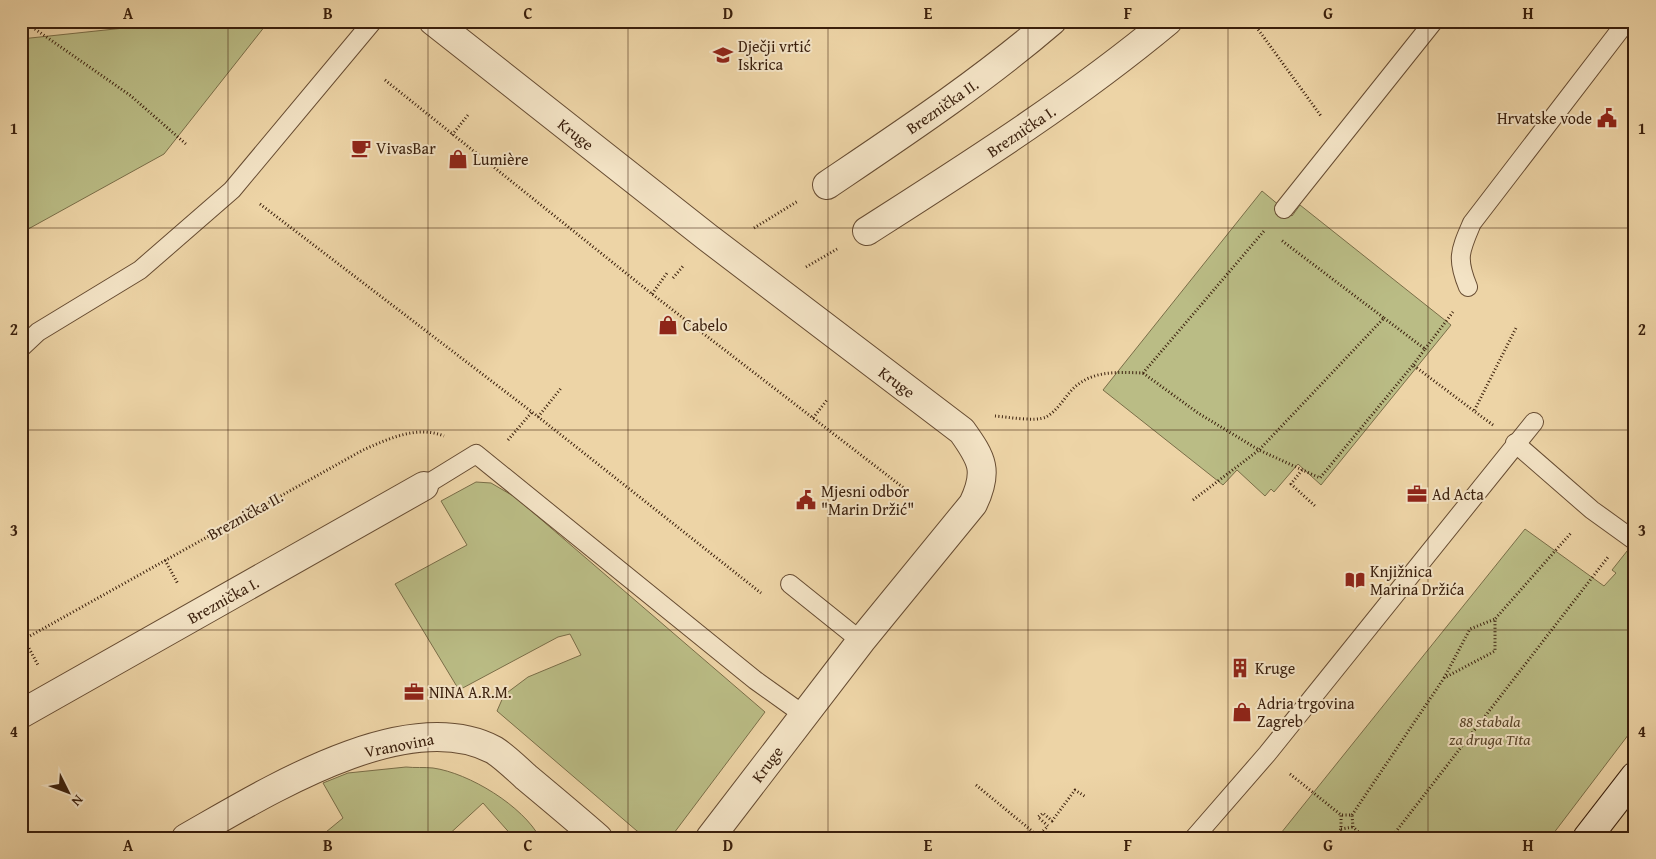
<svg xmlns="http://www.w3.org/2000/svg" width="1656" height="859" font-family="'Gentium Book Plus',serif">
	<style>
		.green { fill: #babc85; stroke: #7a6e48 }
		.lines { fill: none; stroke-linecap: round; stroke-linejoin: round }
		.lane-casing { stroke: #674c32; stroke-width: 20 }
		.street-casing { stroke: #674c32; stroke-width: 30 }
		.secondary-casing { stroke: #3a1f0c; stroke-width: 30 }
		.path { stroke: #3a1f0c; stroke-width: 3; stroke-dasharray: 1 2.5; stroke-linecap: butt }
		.lane { stroke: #f3e3c5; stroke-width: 18 }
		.street { stroke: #f3e3c5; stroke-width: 28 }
		.secondary { stroke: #f3e3c5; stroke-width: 28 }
		.grid { fill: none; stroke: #3a1f0c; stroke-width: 1; stroke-opacity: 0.55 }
		.labels { text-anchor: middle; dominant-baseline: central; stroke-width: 4; stroke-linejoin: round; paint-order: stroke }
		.poi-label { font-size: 16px; fill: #3a1f0c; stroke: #f3e3c5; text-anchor: start }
		.street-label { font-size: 16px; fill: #3a1f0c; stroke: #f3e3c5 }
		.park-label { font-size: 16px; font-style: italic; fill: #5a462a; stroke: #f3e3c5 }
		.neatline { fill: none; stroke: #3a1f0c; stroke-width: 2 }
		.grid-label { font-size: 16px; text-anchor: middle; font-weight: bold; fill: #3a1f0c }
	</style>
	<rect width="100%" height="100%" fill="#edd4a6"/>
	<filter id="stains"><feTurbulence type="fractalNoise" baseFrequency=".004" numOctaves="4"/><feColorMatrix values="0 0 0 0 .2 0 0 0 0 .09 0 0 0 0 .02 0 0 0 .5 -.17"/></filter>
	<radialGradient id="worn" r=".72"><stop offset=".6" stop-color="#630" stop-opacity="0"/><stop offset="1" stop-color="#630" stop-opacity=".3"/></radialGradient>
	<!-- green -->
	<g class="green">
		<polygon points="190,21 269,21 164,154 21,233 21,39"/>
		<polygon points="1262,191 1292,216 1300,205 1451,325 1321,485 1298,464 1274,492 1271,489 1265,496 1237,470 1223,485 1103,390"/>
		<polygon points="476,482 491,483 515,497 765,712 671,837 654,838 637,831 497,711 504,695 528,677 581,655 570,634 558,637 459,690 395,584 467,545 441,501"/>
		<polygon points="1525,529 1604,586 1616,573 1612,570 1635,541 1635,726 1550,838 1277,838"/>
		<path d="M406 767C415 768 424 767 433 768 469 773 523 806 540 838H514L483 803 445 838H330L326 832 343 818 323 783 348 773Z"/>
	</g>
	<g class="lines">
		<defs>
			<g id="lane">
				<polyline points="1284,209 1434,21"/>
				<path d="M1468 287C1456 258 1460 251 1472 223L1627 21"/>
				<polyline points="21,348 38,332 140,270 232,190 373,21"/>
				<polyline points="1515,443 1592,510 1635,541"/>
				<polyline points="424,486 476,454 755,680 804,715"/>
				<polyline points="790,584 861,641"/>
				<polyline points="1194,838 1267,754 1534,422"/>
			</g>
			<g id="street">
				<path d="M433 21 707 237 962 431C982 459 989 471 973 504L861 641 710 838"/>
				<path d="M827 185C904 133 981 82 1052 21"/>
				<path d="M867 231C970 165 1073 100 1168 21"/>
				<polyline points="21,714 424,486"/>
				<path d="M186 838C262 795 406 703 494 750 505 757 516 768 526 777 550 797 574 817 598 838"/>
			</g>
			<polyline id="secondary" points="1587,838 1635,776"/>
		</defs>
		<!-- lane casing -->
		<use href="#lane" class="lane-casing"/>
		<!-- street casing -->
		<use href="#street" class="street-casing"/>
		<!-- secondary casing -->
		<use href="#secondary" class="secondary-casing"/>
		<!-- path -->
		<g class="path">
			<polyline points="1252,21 1321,116"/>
			<polyline points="32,27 131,96 187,145"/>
			<polyline points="385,80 652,294 909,492"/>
			<polyline points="452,135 468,115"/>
			<polyline points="260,204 532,412 761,593"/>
			<polyline points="754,228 798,201"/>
			<polyline points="806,267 837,249"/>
			<polyline points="673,278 684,265"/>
			<polyline points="652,294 667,273"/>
			<polyline points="1384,318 1425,349 1413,365"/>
			<polyline points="1425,349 1453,312"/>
			<polyline points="1143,373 1198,413 1259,450 1384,318 1281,240"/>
			<path d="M995 416C1008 417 1035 422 1046 417 1056 412 1063 400 1070 392 1089 370 1116 372 1143 373L1264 231"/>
			<polyline points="538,417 562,387"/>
			<polyline points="813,418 827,400"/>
			<polyline points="1493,425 1474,411 1517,326"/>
			<polyline points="508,440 532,412"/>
			<polyline points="1302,470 1291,484 1315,506"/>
			<polyline points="1193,500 1259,450 1320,478 1413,365 1474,411"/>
			<polyline points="165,560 178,584"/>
			<polyline points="24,639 38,665"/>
			<path d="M21 641 363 450C388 439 417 425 444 436"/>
			<polyline points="1444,678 1470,629 1495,619"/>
			<polyline points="1290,774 1341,815 1352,815 1353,827 1365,838"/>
			<polyline points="976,785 1038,836 1048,826 1038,817 1043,813 1052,821 1075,790 1086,797"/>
			<polyline points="1352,815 1444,678 1495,651 1495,619 1571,533"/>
			<polyline points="1341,829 1353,827"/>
			<polyline points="1333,838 1341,829 1341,815"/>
			<polyline points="1391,838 1608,557"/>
		</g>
		<!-- lane -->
		<use href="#lane" class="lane"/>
		<!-- street -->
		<use href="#street" class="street"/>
		<!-- secondary -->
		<use href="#secondary" class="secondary"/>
	</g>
	<!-- grid -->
	<path class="grid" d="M228 21V838M428 21V838M628 21V838M828 21V838M1028 21V838M1228 21V838M1428 21V838M21 228H1635M21 430H1635M21 630H1635"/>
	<!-- icons -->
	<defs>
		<symbol id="school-bare" viewBox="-9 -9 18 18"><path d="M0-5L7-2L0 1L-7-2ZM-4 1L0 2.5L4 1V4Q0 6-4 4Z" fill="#8f2418" stroke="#f3e3c5" stroke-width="2.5" paint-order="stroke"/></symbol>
		<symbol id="civic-bare" viewBox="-9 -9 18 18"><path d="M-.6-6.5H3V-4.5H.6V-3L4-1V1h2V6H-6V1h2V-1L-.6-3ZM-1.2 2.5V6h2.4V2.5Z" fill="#8f2418" stroke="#f3e3c5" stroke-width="2.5" paint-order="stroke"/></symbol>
		<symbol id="cafe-bare" viewBox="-9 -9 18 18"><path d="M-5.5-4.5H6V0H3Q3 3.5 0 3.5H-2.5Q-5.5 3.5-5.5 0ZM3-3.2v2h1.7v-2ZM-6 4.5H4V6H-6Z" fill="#8f2418" stroke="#f3e3c5" stroke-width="2.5" paint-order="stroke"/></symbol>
		<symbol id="shop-bare" viewBox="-9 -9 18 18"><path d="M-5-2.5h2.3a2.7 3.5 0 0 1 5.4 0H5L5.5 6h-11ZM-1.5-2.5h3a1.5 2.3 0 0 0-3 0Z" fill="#8f2418" stroke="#f3e3c5" stroke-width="2.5" paint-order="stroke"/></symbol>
		<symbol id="office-bare" viewBox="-9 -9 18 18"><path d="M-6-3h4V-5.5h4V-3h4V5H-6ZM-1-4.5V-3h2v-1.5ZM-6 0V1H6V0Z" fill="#8f2418" stroke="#f3e3c5" stroke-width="2.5" paint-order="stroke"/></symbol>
		<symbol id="library-bare" viewBox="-9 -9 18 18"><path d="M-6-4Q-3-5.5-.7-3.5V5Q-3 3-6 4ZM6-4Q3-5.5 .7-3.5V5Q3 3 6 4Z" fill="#8f2418" stroke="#f3e3c5" stroke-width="2.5" paint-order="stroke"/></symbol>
		<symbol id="building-bare" viewBox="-9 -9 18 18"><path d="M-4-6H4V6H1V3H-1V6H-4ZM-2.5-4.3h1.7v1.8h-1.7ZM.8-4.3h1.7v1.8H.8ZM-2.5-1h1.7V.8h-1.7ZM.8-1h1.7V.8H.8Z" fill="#8f2418" stroke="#f3e3c5" stroke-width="2.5" paint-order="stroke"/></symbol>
	</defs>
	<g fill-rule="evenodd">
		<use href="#school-bare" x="709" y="41" width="28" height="28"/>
		<use href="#civic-bare" x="1593" y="104" width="28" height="28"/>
		<use href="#cafe-bare" x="347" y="134" width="28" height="28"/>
		<use href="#shop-bare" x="444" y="145" width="28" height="28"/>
		<use href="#shop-bare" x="654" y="311" width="28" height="28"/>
		<use href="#office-bare" x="1403" y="480" width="28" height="28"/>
		<use href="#civic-bare" x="792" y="486" width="28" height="28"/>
		<use href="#library-bare" x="1341" y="566" width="28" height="28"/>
		<use href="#building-bare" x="1226" y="654" width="28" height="28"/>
		<use href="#office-bare" x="400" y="678" width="28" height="28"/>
		<use href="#shop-bare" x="1228" y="698" width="28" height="28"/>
	</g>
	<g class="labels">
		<!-- poi labels -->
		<g class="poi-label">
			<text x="738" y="46">Dječji vrtić<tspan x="738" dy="18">Iskrica</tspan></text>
			<text x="1592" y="118" text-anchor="end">Hrvatske vode</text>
			<text x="376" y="148">VivasBar</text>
			<text x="473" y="159">Lumière</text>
			<text x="683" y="325">Cabelo</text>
			<text x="821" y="491">Mjesni odbor<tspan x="821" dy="18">"Marin Držić"</tspan></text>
			<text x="1432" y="494">Ad Acta</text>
			<text x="1370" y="571">Knjižnica<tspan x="1370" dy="18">Marina Držića</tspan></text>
			<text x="1255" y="668">Kruge</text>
			<text x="429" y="692">NINA A.R.M.</text>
			<text x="1257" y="703">Adria trgovina<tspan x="1257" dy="18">Zagreb</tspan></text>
		</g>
		<!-- street labels -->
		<g class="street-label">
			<text transform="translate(942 106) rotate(-35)">Breznička II.</text>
			<text transform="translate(1021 131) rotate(-34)">Breznička I.</text>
			<text transform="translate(576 134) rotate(38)">Kruge</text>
			<text transform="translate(897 382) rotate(37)">Kruge</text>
			<text transform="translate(245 515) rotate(-29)">Breznička II.</text>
			<text transform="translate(223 600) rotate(-29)">Breznička I.</text>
			<text transform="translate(399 745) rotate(-11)">Vranovina</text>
			<text transform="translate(767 764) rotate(-53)">Kruge</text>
		</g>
		<!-- park labels -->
		<g class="park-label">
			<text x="1490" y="721">88 stabala<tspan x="1490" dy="18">za druga Tita</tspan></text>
		</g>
	</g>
	<!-- margin -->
	<rect width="1656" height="859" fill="none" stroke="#edd4a6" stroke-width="55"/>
	<!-- north arrow -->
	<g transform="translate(68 792) rotate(132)" stroke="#f3e3c5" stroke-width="4" paint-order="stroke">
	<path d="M0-4L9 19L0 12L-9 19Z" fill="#3a1f0c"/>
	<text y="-8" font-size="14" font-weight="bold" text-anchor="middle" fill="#3a1f0c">N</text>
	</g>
	<rect x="28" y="28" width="1600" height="804" class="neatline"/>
	<g class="grid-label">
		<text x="128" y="19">A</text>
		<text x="328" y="19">B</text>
		<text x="528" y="19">C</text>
		<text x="728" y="19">D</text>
		<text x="928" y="19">E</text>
		<text x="1128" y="19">F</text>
		<text x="1328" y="19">G</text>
		<text x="1528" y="19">H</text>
		<text x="14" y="134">1</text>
		<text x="1642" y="134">1</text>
		<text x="14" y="335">2</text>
		<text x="1642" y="335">2</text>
		<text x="14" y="536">3</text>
		<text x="1642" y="536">3</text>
		<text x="14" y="737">4</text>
		<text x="1642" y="737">4</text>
		<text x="128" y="851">A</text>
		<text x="328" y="851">B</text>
		<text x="528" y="851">C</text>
		<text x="728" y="851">D</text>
		<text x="928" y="851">E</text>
		<text x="1128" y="851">F</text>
		<text x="1328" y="851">G</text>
		<text x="1528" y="851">H</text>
	</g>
	<rect width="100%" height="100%" filter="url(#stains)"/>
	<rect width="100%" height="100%" fill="url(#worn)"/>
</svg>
